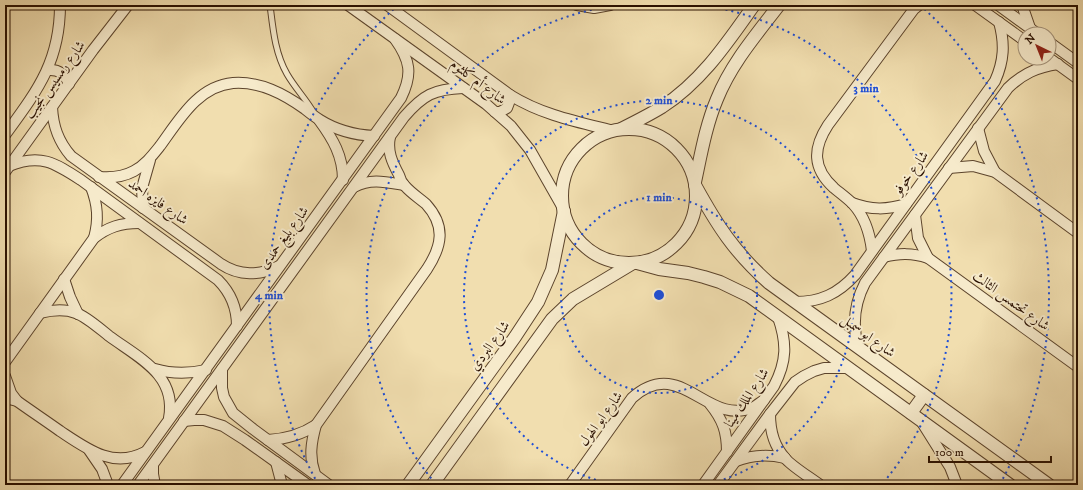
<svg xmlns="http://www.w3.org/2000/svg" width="1083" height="490" font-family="'IM FELL DW Pica',Amiri,serif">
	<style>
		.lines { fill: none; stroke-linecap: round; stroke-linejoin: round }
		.service-casing { stroke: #5c442c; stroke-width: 7 }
		.minor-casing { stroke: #5c442c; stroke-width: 12 }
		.tertiary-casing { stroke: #5c442c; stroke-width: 14 }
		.service { stroke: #f6eacb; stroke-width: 5 }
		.minor { stroke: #f6eacb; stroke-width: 10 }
		.tertiary { stroke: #f6eacb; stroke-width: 12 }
		.ring { fill: none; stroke: #1d4ed8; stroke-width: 2; stroke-dasharray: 2 4 }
		.labels { text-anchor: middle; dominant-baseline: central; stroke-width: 4; stroke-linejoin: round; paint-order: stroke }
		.street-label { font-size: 14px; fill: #2a1000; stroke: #f6eacb }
		.centre { fill: #1d4ed8; stroke: #f6eacb; stroke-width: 2 }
		.ring-label { font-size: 12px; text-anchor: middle; font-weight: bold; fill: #1d4ed8; stroke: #f6eacb; stroke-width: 4; stroke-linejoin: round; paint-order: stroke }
	</style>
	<rect width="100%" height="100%" fill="#f1deaf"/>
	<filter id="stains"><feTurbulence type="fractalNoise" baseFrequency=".005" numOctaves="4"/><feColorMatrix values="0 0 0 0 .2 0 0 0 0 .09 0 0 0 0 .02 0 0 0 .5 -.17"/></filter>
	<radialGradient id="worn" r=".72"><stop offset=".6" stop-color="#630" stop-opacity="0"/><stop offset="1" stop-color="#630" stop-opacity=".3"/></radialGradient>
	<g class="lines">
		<defs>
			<path id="service" d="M270 5C273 29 275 53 287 74 295 88 306 99 314 113"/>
			<g id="minor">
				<polyline points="348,5 486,104 511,126 530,150 563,208"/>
				<path d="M387 5 510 95C542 115 578 122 614 131"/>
				<polyline points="577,5 594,8 610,5"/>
				<polyline points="975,5 1025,41"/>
				<polyline points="998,5 1038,34"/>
				<polyline points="1022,5 1030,28"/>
				<polyline points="1049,42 1078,63"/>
				<polyline points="1049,58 1078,79"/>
				<path d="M48 70C59 69 65 74 69 84"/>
				<path d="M52 107C53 126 58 141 71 156L221 264C239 276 260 276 279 266"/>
				<polyline points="495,112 500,112 507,108 510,100 510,95"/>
				<path d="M319 120C333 139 343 156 343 180"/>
				<polyline points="978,128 984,151 995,172"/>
				<path d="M5 135C37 91 60 62 60 5"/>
				<path d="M9 166C40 153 55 163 81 180L218 280C231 293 237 307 237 326"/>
				<polyline points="949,168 973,166 995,172 1078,233"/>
				<polyline points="5,172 93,50 128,5"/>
				<path d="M99 177C111 178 123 177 134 171 145 165 152 156 160 146 179 120 198 86 233 83 260 81 284 94 305 109 310 113 315 117 320 120 336 130 355 135 374 136"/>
				<path d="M91 187C98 205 99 220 94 238"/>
				<path d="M354 187C371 178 386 182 404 185"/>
				<path d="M852 203C871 210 887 210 906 204"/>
				<polyline points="143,208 142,188 150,160"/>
				<polyline points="915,215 918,238 928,258"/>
				<path d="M872 251C870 234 865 217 853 204 847 198 840 193 834 188 812 168 813 148 828 125L914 9 919 5"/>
				<path d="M884 257C900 253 912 253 928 258L1078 367"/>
				<polyline points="64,279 70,297 78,314"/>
				<path d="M795 302C820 302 838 294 855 275L995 81C1004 61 1005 44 999 22"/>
				<path d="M40 313C52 310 65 309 76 313 87 317 100 329 109 336 139 358 177 375 169 418"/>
				<path d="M858 347C852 324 854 304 865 283L1008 88C1022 74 1037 67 1058 64"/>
				<path d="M5 362 94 238C108 227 121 223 139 223"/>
				<path d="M155 369C172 374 188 374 206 370"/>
				<polyline points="222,369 222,388 224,397 233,413 253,429 329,485"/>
				<polyline points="5,376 11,393 17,401"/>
				<path d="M5 398 17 401C31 411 46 421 60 431 87 449 113 469 145 452"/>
				<path d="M710 404C723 420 727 432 727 452"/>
				<path d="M770 414C770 429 774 446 785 458 791 466 811 478 820 485"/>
				<polyline points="184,421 194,420 204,420 223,426 245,440 308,485"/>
				<polyline points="923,424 950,467 957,485"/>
				<path d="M268 440C286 439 301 435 316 425"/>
				<polyline points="89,450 102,469 108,485"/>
				<path d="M736 461C753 455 767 454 785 458"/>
				<polyline points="276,462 282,485"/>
				<polyline points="153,465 153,474 155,485"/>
				<path d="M315 474C309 457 311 443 316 425L427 269C442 246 446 226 426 204 419 198 411 193 405 186 402 183 400 179 399 175 392 162 387 151 390 137"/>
				<path d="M122 485 401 98C413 74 410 60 395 39"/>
				<path d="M138 485 404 117C423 95 434 89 463 88"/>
				<path d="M570 485 632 398C681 354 707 428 754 407 757 405 761 402 764 400"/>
				<path d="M703 485 774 386C787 361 787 343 778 317"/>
				<polyline points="718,485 770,414 795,382 804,376 814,371 824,368 849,368"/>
			</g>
			<g id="tertiary">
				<path d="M621 129C635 122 649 115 662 107 702 81 727 43 754 5"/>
				<circle cx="629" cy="196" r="67"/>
				<path d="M695 182C701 154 706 125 717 99 731 64 756 35 779 5"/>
				<path d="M695 185C717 225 734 252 769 283L1049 485"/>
				<polyline points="637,263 659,269 688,273 704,277 720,282 749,296 1010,485"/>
				<polyline points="911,413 924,395"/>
				<polyline points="408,485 515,337 538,302 552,270 564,211"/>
				<polyline points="432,485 552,319 573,299 633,263"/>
			</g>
		</defs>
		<!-- service casing -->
		<use href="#service" class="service-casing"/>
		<!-- minor casing -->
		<use href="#minor" class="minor-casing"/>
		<!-- tertiary casing -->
		<use href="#tertiary" class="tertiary-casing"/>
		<!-- service -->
		<use href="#service" class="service"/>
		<!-- minor -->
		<use href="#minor" class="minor"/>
		<!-- tertiary -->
		<use href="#tertiary" class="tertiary"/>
	</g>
	<!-- distance rings -->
	<g class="ring">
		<circle cx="659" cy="295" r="98"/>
		<path d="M613 485A195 195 0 1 1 705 485"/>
		<path d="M435 483A293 293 0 0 1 616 5M702 5A293 293 0 0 1 883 483"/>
		<path d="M318 484A390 390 0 0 1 398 5M920 5A390 390 0 0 1 1000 484"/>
	</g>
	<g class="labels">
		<!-- street labels -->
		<g class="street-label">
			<text transform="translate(55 80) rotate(-54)">شارع رمسيس نجيب</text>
			<text transform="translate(478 82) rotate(37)">شارع أم كلثوم</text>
			<text transform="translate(911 173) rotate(-54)">شارع خوفو</text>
			<text transform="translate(158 202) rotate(35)">شارع فايزه احمد</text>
			<text transform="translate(284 238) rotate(-54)">شارع بليغ حمدى</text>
			<text transform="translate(1011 301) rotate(36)">شارع تحتمس الثالث</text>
			<text transform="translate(868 336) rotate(36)">شارع ابو سمبل</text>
			<text transform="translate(490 346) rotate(-54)">شارع البردي</text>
			<text transform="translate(747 398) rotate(-56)">شارع الملك مينا</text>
			<text transform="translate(601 419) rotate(-54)">شارع ابو الهول</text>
		</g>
	</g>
	<circle cx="659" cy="295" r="6" class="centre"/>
	<g class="ring-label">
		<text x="866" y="92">3 min</text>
		<text x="659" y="104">2 min</text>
		<text x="659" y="201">1 min</text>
		<text x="269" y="299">4 min</text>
	</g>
	<!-- margin -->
	<rect width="1083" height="490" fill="none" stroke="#f1deaf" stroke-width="20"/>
	<rect x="6" y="6" width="1071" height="478" fill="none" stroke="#2a1000" stroke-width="2"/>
	<rect x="10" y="10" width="1063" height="470" fill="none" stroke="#2a1000"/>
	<!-- north arrow -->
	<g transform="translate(1037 46) rotate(317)"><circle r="19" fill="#f6eacb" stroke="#a4937a"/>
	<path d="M0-3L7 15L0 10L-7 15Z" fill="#8f2418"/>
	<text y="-6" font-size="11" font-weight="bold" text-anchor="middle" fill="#2a1000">N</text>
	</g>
	<!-- scale -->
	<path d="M929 456v6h122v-6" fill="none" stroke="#2a1000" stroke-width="2"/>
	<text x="935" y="456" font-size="12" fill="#2a1000" stroke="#f6eacb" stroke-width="3" paint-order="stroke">100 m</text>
	<rect width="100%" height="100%" filter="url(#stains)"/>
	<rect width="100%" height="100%" fill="url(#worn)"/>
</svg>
